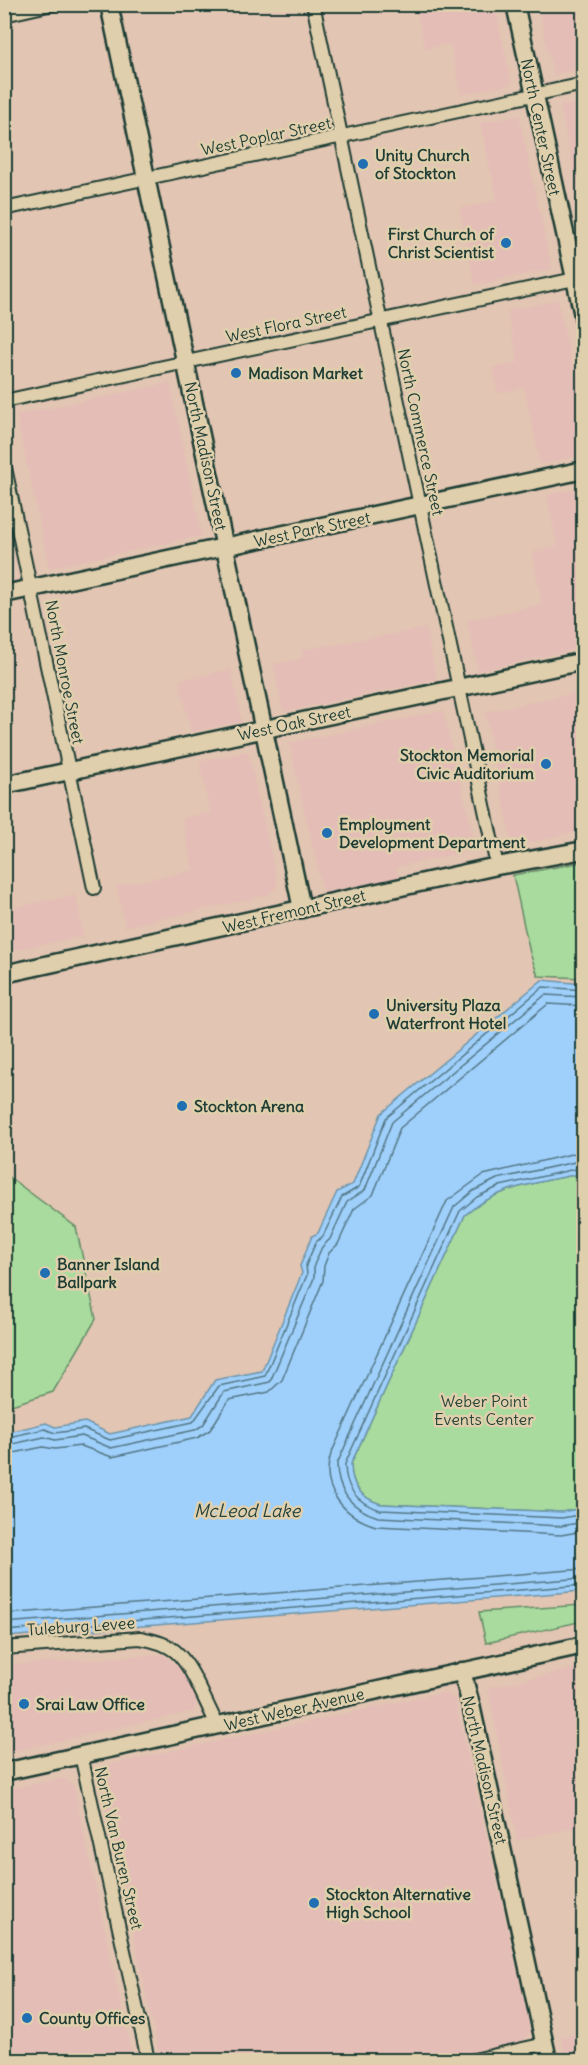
<svg xmlns="http://www.w3.org/2000/svg" width="588" height="2065" font-family="Delius,sans-serif">
	<style>
		.built { fill: #e4beb6 }
		.green { fill: #a8db9d; stroke: #648c68; stroke-width: 1.5 }
		.water { fill: #9fcffb; stroke: #6c95ab; stroke-width: 1.5 }
		.lines { fill: none; stroke-linecap: round; stroke-linejoin: round }
		.shore { stroke: #527784; stroke-width: 1.5 }
		.street-casing { stroke: #1f3d34; stroke-width: 16 }
		.secondary-casing { stroke: #1f3d34; stroke-width: 21 }
		.street { stroke: #e0cfac; stroke-width: 12 }
		.secondary { stroke: #e0cfac; stroke-width: 16 }
		.poi-dot { fill: #1f6fb2; stroke: #e0cfac; stroke-width: 2 }
		.labels { text-anchor: middle; dominant-baseline: central; stroke-width: 5; stroke-linejoin: round; paint-order: stroke }
		.street-label { font-size: 16px; fill: #1f3d34; stroke: #e0cfac }
		.poi-label { font-size: 16px; font-weight: bold; fill: #1f3d34; stroke: #e0cfac; text-anchor: start }
		.park-label { font-size: 16px; fill: #264539; stroke: #e0cfac }
		.water-label { font-size: 18px; font-style: italic; fill: #25443e; stroke: #e0cfac }
	</style>
	<rect width="100%" height="100%" fill="#e2c5b2"/>
	<filter id="ink" filterUnits="userSpaceOnUse"><feTurbulence type="fractalNoise" baseFrequency=".0167" numOctaves="2"/><feDisplacementMap in="SourceGraphic" scale="12" xChannelSelector="R" yChannelSelector="G"/><feConvolveMatrix kernelMatrix="1 2 1 2 8 2 1 2 1" color-interpolation-filters="sRGB"/></filter>
	<g filter="url(#ink)">
		<!-- built -->
		<g class="built">
			<polygon points="415,5 495,5 512,84 461,95 450,44 425,49"/>
			<polygon points="538,5 583,5 583,69 553,75"/>
			<polygon points="583,101 584,101 583,216 560,106"/>
			<polygon points="519,115 552,269 475,285 459,208 497,200 480,123"/>
			<polygon points="558,300 583,416 583,455 540,465 524,388 498,393 492,368 518,362 507,311"/>
			<polygon points="170,383 202,536 49,568 16,415"/>
			<polygon points="583,487 583,648 478,671 467,620 542,604 532,552 557,546 547,495"/>
			<polygon points="426,628 437,680 283,712 273,664 302,658 301,650"/>
			<polygon points="231,669 242,722 191,732 179,680"/>
			<polygon points="583,691 583,831 512,846 485,712"/>
			<polygon points="443,710 477,850 397,867 399,877 323,894 289,743"/>
			<polygon points="248,751 278,886 269,895 125,927 116,886 193,870 182,818 210,812 199,761"/>
			<polygon points="76,895 84,936 5,952 5,909"/>
			<polygon points="162,1654 181,1669 197,1701 194,1711 5,1753 5,1665"/>
			<polygon points="583,1666 583,1826 517,1841 488,1688"/>
			<polygon points="445,1692 455,1699 531,2031 522,2042 432,2060 160,2060 99,1775 106,1765"/>
			<polygon points="63,1778 74,1786 133,2060 5,2060 5,1790"/>
			<polygon points="583,2032 583,2060 566,2060 561,2037"/>
		</g>
		<!-- green -->
		<g class="green">
			<polygon points="583,862 583,978 538,976 530,953 513,875"/>
			<path d="M583 1173V1508L562 1512 381 1504C361 1498 351 1486 351 1464L465 1215C500 1185 539 1183 583 1173Z"/>
			<polygon points="5,1174 76,1227 96,1319 53,1392 5,1407"/>
			<polygon points="583,1605 583,1621 486,1643 479,1612"/>
		</g>
		<!-- water -->
		<path class="water" d="M542 980 583 984V1173C539 1183 500 1185 465 1215L351 1464C351 1486 361 1498 381 1504L562 1512 583 1508V1591L5 1637V1433L46 1423 55 1427 85 1422 110 1434 192 1416 215 1380 262 1371 302 1273 300 1266 312 1236 318 1233 337 1192 353 1184 381 1114Z"/>
		<g class="lines">
			<!-- shore -->
			<g class="shore">
				<path d="M584 1151 483 1175 447 1201 331 1454C319 1489 345 1517 376 1526L561 1535 584 1531"/>
				<path d="M584 1160 497 1179 473 1191 454 1207 337 1464C337 1492 352 1509 378 1517L561 1526 584 1522"/>
				<path d="M584 1167 500 1186 477 1197 460 1211 345 1464C345 1489 357 1503 380 1510L562 1518 584 1514"/>
				<polyline points="4,1438 45,1429 55,1433 84,1429 110,1440 193,1422 219,1386 265,1376 307,1275 306,1265 316,1242 323,1236 342,1197 359,1187 386,1118 543,987 584,990"/>
				<polyline points="4,1446 44,1437 55,1440 82,1436 111,1448 195,1430 203,1425 224,1392 270,1382 314,1278 314,1265 322,1247 330,1239 347,1202 365,1190 392,1122 545,995 584,997"/>
				<polyline points="4,1455 43,1447 55,1449 81,1446 112,1457 197,1438 210,1430 229,1400 269,1392 282,1380 323,1281 324,1266 329,1253 338,1244 354,1209 373,1195 400,1128 548,1004 584,1006"/>
				<polyline points="4,1614 584,1569"/>
				<polyline points="4,1623 584,1578"/>
				<polyline points="4,1631 584,1585"/>
			</g>
			<defs>
				<g id="street">
					<polyline points="313,4 497,866"/>
					<polyline points="4,15 53,4"/>
					<polyline points="4,209 584,84"/>
					<polyline points="4,401 584,277"/>
					<polyline points="4,463 94,888"/>
					<path d="M4 1648 140 1638C152 1640 165 1643 175 1651 193 1666 206 1705 218 1726"/>
					<polyline points="81,1755 148,2060"/>
					<polyline points="474,2060 545,2044"/>
				</g>
				<g id="secondary">
					<polyline points="109,4 302,909"/>
					<polyline points="515,4 584,320"/>
					<polyline points="4,594 584,470"/>
					<polyline points="4,785 584,661"/>
					<polyline points="4,974 497,866 584,850"/>
					<polyline points="462,1671 471,1705 548,2060"/>
					<polyline points="4,1772 584,1645"/>
				</g>
			</defs>
			<!-- street casing -->
			<use href="#street" class="street-casing"/>
			<!-- secondary casing -->
			<use href="#secondary" class="secondary-casing"/>
			<!-- street -->
			<use href="#street" class="street"/>
			<!-- secondary -->
			<use href="#secondary" class="secondary"/>
		</g>
	</g>
	<!-- markers -->
	<g class="poi-dot">
		<circle cx="363" cy="164" r="6"/>
		<circle cx="506" cy="243" r="6"/>
		<circle cx="236" cy="373" r="6"/>
		<circle cx="546" cy="764" r="6"/>
		<circle cx="327" cy="833" r="6"/>
		<circle cx="374" cy="1014" r="6"/>
		<circle cx="182" cy="1106" r="6"/>
		<circle cx="45" cy="1273" r="6"/>
		<circle cx="24" cy="1704" r="6"/>
		<circle cx="314" cy="1903" r="6"/>
		<circle cx="27" cy="2018" r="6"/>
	</g>
	<g class="labels">
		<!-- street labels -->
		<g class="street-label">
			<text transform="translate(541 127) rotate(78)">North Center Street</text>
			<text transform="translate(266 136) rotate(-12)">West Poplar Street</text>
			<text transform="translate(286 324) rotate(-12)">West Flora Street</text>
			<text transform="translate(421 432) rotate(78)">North Commerce Street</text>
			<text transform="translate(206 456) rotate(78)">North Madison Street</text>
			<text transform="translate(312 529) rotate(-12)">West Park Street</text>
			<text transform="translate(65 672) rotate(79)">North Monroe Street</text>
			<text transform="translate(294 723) rotate(-12)">West Oak Street</text>
			<text transform="translate(294 911) rotate(-13)">West Fremont Street</text>
			<text transform="translate(81 1626) rotate(-4)">Tuleburg Levee</text>
			<text transform="translate(294 1709) rotate(-13)">West Weber Avenue</text>
			<text transform="translate(485 1770) rotate(77)">North Madison Street</text>
			<text transform="translate(119 1848) rotate(77)">North Van Buren Street</text>
		</g>
		<!-- poi labels -->
		<g class="poi-label">
			<text x="375" y="155">Unity Church<tspan x="375" dy="18">of Stockton</tspan></text>
			<text x="494" y="234" text-anchor="end">First Church of<tspan x="494" dy="18">Christ Scientist</tspan></text>
			<text x="248" y="373">Madison Market</text>
			<text x="534" y="755" text-anchor="end">Stockton Memorial<tspan x="534" dy="18">Civic Auditorium</tspan></text>
			<text x="339" y="824">Employment<tspan x="339" dy="18">Development Department</tspan></text>
			<text x="386" y="1005">University Plaza<tspan x="386" dy="18">Waterfront Hotel</tspan></text>
			<text x="194" y="1106">Stockton Arena</text>
			<text x="57" y="1264">Banner Island<tspan x="57" dy="18">Ballpark</tspan></text>
			<text x="36" y="1704">Srai Law Office</text>
			<text x="326" y="1894">Stockton Alternative<tspan x="326" dy="18">High School</tspan></text>
			<text x="39" y="2018">County Offices</text>
		</g>
		<!-- park labels -->
		<g class="park-label">
			<text x="484" y="1401">Weber Point<tspan x="484" dy="18">Events Center</tspan></text>
		</g>
		<!-- water labels -->
		<g class="water-label">
			<text x="247" y="1510">McLeod Lake</text>
		</g>
	</g>
	<!-- margin -->
	<rect width="588" height="2065" fill="none" stroke="#e0cfac" stroke-width="24"/>
	<rect x="12" y="12" width="564" height="2041" fill="none" stroke="#1f3d34" stroke-width="2" filter="url(#ink)"/>
</svg>
